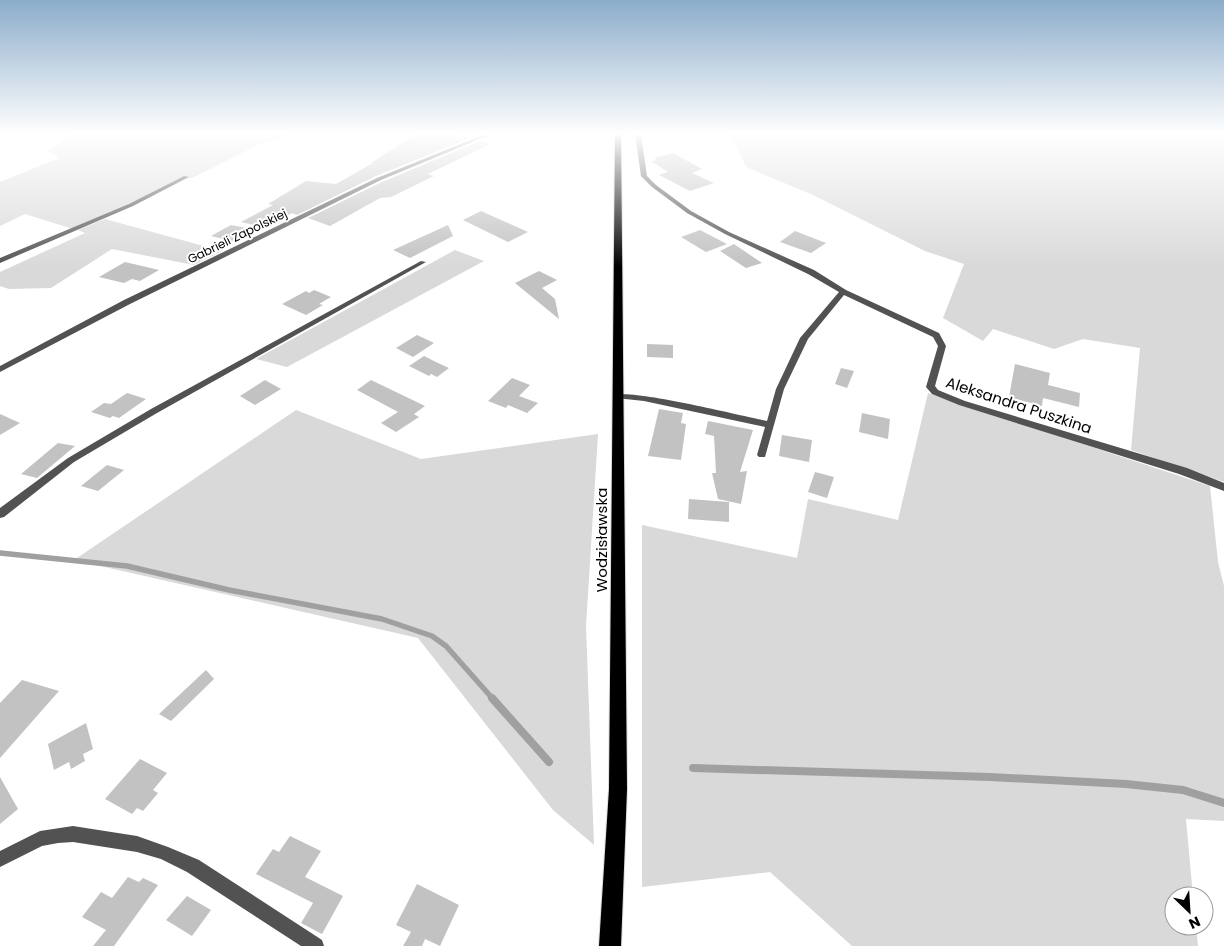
<svg xmlns="http://www.w3.org/2000/svg" width="1224" height="946" font-family="Poppins,sans-serif">
	<style>
		.green { fill: #d9d9d9 }
		.lines { fill: none; stroke-linecap: round; stroke-linejoin: round }
		.stream-far1 { stroke: #a0a0a0; stroke-width: 5.5 }
		.stream { stroke: #a0a0a0; stroke-width: 8 }
		.building { fill: #c2c2c2 }
		.primary-casing { stroke: #dbdbdb; stroke-width: 2 }
		.street { fill: #525252; fill-rule: evenodd }
		.primary { fill: #000; fill-rule: evenodd }
		.labels { text-anchor: middle; dominant-baseline: central; stroke-width: 4; stroke-linejoin: round; paint-order: stroke }
		.far-street-label { font-size: 12px; fill: #000; stroke: #fff }
		.street-label { font-size: 15px; fill: #000; stroke: #fff }
	</style>
	<rect width="100%" height="100%" fill="#fff"/>
	<!-- green -->
	<g class="green">
		<polygon points="74,134 290,134 256,146 192,178 181,177 128,205 73,229 25,214 0,226 0,182 59,158 48,151"/>
		<polygon points="723,134 1224,134 1224,482 1131,450 1140,348 1083,339 1054,349 993,329 983,341 943,318 964,264 925,251 813,195 746,167 734,141"/>
		<polygon points="105,219 222,251 194,265 112,249 51,288 9,289 0,286 0,272 85,233 78,230"/>
		<polygon points="455,250 484,261 287,367 256,359"/>
		<polygon points="928,393 1210,486 1218,562 1224,586 1224,821 1186,819 1193,896 1174,896 1174,926 1196,926 1198,946 852,946 770,872 642,887 642,525 797,558 808,499 898,520"/>
		<polygon points="296,410 421,459 598,434 586,626 594,845 553,810 418,638 74,560"/>
	</g>
	<g class="lines">
		<!-- stream-far1 -->
		<polyline class="stream-far1" points="0,553 127,566 229,590 382,619 432,636 446,646 493,699"/>
		<!-- stream -->
		<g class="stream">
			<polyline points="492,698 549,762"/>
			<polyline points="693,768 990,777 1126,784 1183,790 1224,803"/>
		</g>
	</g>
	<!-- building -->
	<g class="building">
		<polygon points="416,134 457,134 470,138 376,176 297,215 292,213 266,228 241,222 273,205 268,204 306,181 336,184 373,163 371,163"/>
		<polygon points="480,141 490,144 428,174 434,176 391,197 380,198 330,226 308,218 382,182"/>
		<polygon points="673,153 702,169 692,173 714,183 690,191 659,175 668,172 651,161 657,160 654,158"/>
		<polygon points="481,211 528,232 508,242 463,220"/>
		<polygon points="231,225 252,229 232,241 211,236"/>
		<polygon points="448,225 453,236 410,258 393,250"/>
		<polygon points="700,230 727,244 706,252 681,237"/>
		<polygon points="795,231 826,243 811,253 780,242"/>
		<polygon points="734,244 762,263 746,268 720,251"/>
		<polygon points="125,262 138,265 159,270 140,281 132,279 124,283 99,277"/>
		<polygon points="539,271 557,280 542,288 555,299 559,319 515,283"/>
		<polygon points="314,290 331,297 319,304 323,305 306,315 282,304 306,291 309,293"/>
		<polygon points="417,335 434,343 413,357 396,348"/>
		<polygon points="647,344 673,345 673,358 647,357"/>
		<polygon points="424,356 438,363 449,368 437,377 431,374 429,376 409,366"/>
		<polygon points="1015,364 1050,373 1048,385 1080,393 1079,407 1043,398 1042,406 1009,397"/>
		<polygon points="841,368 854,371 847,388 835,384"/>
		<polygon points="512,378 530,385 519,396 538,403 527,413 508,405 506,408 488,401"/>
		<polygon points="265,380 281,389 255,405 240,396"/>
		<polygon points="371,380 425,406 414,414 419,417 396,432 381,423 398,412 357,390"/>
		<polygon points="127,393 146,399 119,418 113,416 110,418 91,412 104,403 111,404"/>
		<polygon points="659,409 683,413 681,423 686,424 681,460 648,456"/>
		<polygon points="862,413 890,419 888,439 859,432"/>
		<polygon points="0,414 20,423 0,435"/>
		<polygon points="708,421 753,430 740,472 747,471 741,504 718,499 712,473 716,473 714,436 705,434"/>
		<polygon points="782,435 812,440 809,462 779,456"/>
		<polygon points="58,443 75,446 37,478 21,474"/>
		<polygon points="107,465 124,470 98,491 81,486"/>
		<polygon points="815,472 834,477 827,498 808,492"/>
		<polygon points="689,499 729,502 729,522 688,519"/>
		<polygon points="206,670 214,679 171,721 159,714"/>
		<polygon points="22,680 59,691 0,758 0,703"/>
		<polygon points="86,723 93,749 83,754 85,761 71,769 69,762 54,770 48,744"/>
		<polygon points="140,759 167,773 153,790 158,793 143,811 137,808 132,814 105,799"/>
		<polygon points="0,777 18,809 0,824"/>
		<polygon points="290,836 321,851 305,877 343,896 322,934 301,923 313,903 256,874 273,849 279,852"/>
		<polygon points="128,877 139,882 143,878 158,885 114,946 93,946 106,930 82,917 101,892 112,898"/>
		<polygon points="417,884 459,905 440,946 425,939 422,946 403,946 411,932 396,925"/>
		<polygon points="187,896 211,910 192,936 166,920"/>
	</g>
	<g class="lines">
		<defs>
			<polygon id="primary" points="615,134 621,134 627,789 621,946 599,946 609,789"/>
		</defs>
		<!-- primary casing -->
		<use href="#primary" class="primary-casing"/>
		<!-- street -->
		<g class="street">
			<polygon points="485,134 492,134 381,180 130,304 0,372 0,366 124,300 377,178"/>
			<path d="M635 134H641L647 176 656 185 691 211 729 232 814 270 846 290 939 333 946 346 935 386 938 390 965 401 1187 468 1224 483V491L1179 474 959 405 932 394 926 387 938 346 933 337 844 295 808 339 784 389 765 457H759L757 455 765 427 644 401 616 398 615 396C625 387 746 417 767 421L776 389 800 338 839 292 808 274 725 234 687 213 652 187 641 176Z"/>
			<polygon points="184,176 189,177 133,206 0,263 0,258 129,204"/>
			<polygon points="421,261 426,262 157,413 74,462 4,517 0,518 0,508 68,458 151,409"/>
			<polygon points="73,826 137,836 168,847 199,860 322,940 324,946 301,946 187,872 161,859 137,852 73,842 58,843 42,846 0,867 0,851 40,831"/>
		</g>
		<!-- primary -->
		<use href="#primary" class="primary"/>
	</g>
	<!-- sky -->
	<linearGradient id="sky" x2="0" y2="1"><stop stop-color="#8baccb"/><stop offset="0.5" stop-color="#fff"/><stop offset="1" stop-color="#fff" stop-opacity="0"/></linearGradient>
	<rect width="1224" height="267" fill="url(#sky)"/>
	<g class="labels">
		<!-- far-street labels -->
		<g class="far-street-label">
			<text transform="translate(237 236) rotate(-26)">Gabrieli Zapolskiej</text>
		</g>
		<!-- street labels -->
		<g class="street-label">
			<text transform="translate(1019 405) rotate(18)">Aleksandra Puszkina</text>
			<text transform="translate(601 540) rotate(-90)">Wodzisławska</text>
		</g>
	</g>
	<!-- north arrow -->
	<g transform="translate(1189 911) rotate(155)"><circle r="24" fill="#ffffff" stroke="#999999"/>
	<path d="M0-4L9 19L0 12L-9 19Z" fill="#000000"/>
	<text y="-8" font-size="14" font-weight="bold" text-anchor="middle" fill="#000000">N</text>
	</g>
</svg>
